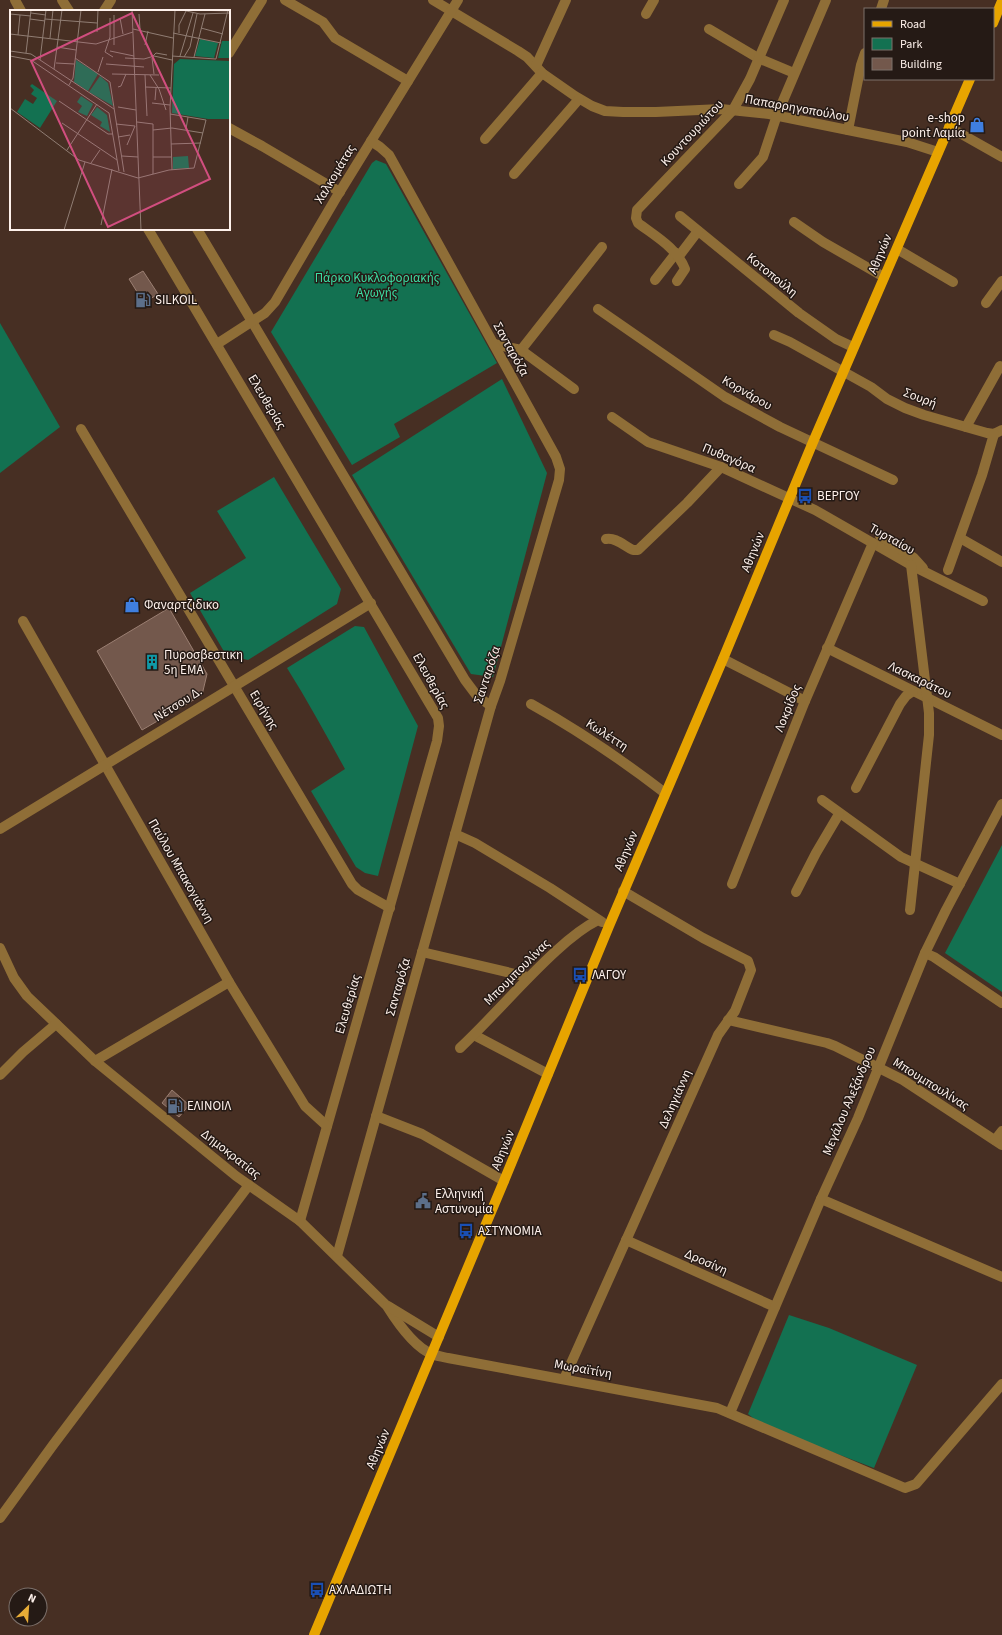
<svg xmlns="http://www.w3.org/2000/svg" width="1002" height="1635" font-family="'Source Sans 3',sans-serif">
	<style>
		.green { fill: #137151 }
		.building { fill: #73584c; stroke: #9b7f72 }
		.lines { fill: none; stroke-linecap: round; stroke-linejoin: round }
		.minor { stroke: #8f6e37; stroke-width: 10 }
		.major { stroke: #e7a400; stroke-width: 10 }
		.labels { text-anchor: middle; dominant-baseline: central; stroke-width: 3; stroke-linejoin: round; paint-order: stroke }
		.street-label { font-size: 13px; fill: #fef1eb; stroke: #251a15 }
		.poi-label { font-size: 13px; fill: #fef1eb; stroke: #251a15; text-anchor: start }
		.park-label { font-size: 13px; fill: #3cdfa4; stroke: #251a15 }
		.inset-road { fill: none; stroke: #907d73; stroke-width: 1 }
		.view { fill: #d14e7f; fill-opacity: 0.15; stroke: #d14e7f; stroke-width: 2 }
		.inset-edge { fill: none; stroke: #fef1eb; stroke-width: 2 }
	</style>
	<rect width="100%" height="100%" fill="#472f23"/>
	<!-- green -->
	<g class="green">
		<polygon points="376,160 386,164 497,363 394,424 400,437 352,465 271,332 372,163"/>
		<polygon points="0,323 60,427 0,473"/>
		<polygon points="502,379 547,473 493,677 471,674 352,475"/>
		<polygon points="274,477 341,589 337,604 248,660 226,655 190,593 246,558 217,511"/>
		<path d="M355 626 364 627 418 726 378 876 365 873 356 867 311 791 345 769C326 735 308 701 287 668Z"/>
		<polygon points="1002,845 1002,992 945,953"/>
		<polygon points="789,1315 829,1328 917,1365 874,1468 772,1429 758,1422 748,1414"/>
	</g>
	<!-- building -->
	<g class="building">
		<polygon points="143,271 158,294 144,303 129,279"/>
		<polygon points="169,608 207,674 202,695 142,730 97,651"/>
		<polygon points="172,1090 189,1105 179,1117 162,1103"/>
	</g>
	<g class="lines">
		<!-- minor -->
		<g class="minor">
			<polyline points="15,0 21,11"/>
			<polyline points="62,0 69,11"/>
			<polyline points="285,0 323,22 335,38 408,81"/>
			<polyline points="433,0 518,51 527,57 542,73 575,96 592,106 605,111 623,112 656,112 721,109 769,114 907,142 938,152"/>
			<polyline points="881,9 884,0"/>
			<polyline points="104,11 111,0"/>
			<polyline points="646,14 654,0"/>
			<polyline points="709,29 758,58 794,73"/>
			<polyline points="229,53 262,0"/>
			<polyline points="536,66 566,0"/>
			<polyline points="949,127 1002,157"/>
			<polyline points="229,128 262,146 340,192"/>
			<polyline points="848,130 861,65 865,53"/>
			<polyline points="485,139 542,73"/>
			<polyline points="514,174 579,99"/>
			<polyline points="739,184 763,157 777,115 826,0"/>
			<polyline points="680,216 799,313 836,339 853,347"/>
			<polyline points="794,222 823,242 884,277"/>
			<polyline points="148,229 438,718 439,726 437,741 300,1221"/>
			<polyline points="197,229 465,680 477,696 491,706"/>
			<polyline points="897,249 953,282"/>
			<polyline points="679,256 698,231"/>
			<polyline points="655,280 676,253"/>
			<path d="M677 281 685 269C677 248 655 236 638 223L636 218 637 210 733 110 750 79 784 0"/>
			<polyline points="986,303 1002,281"/>
			<polyline points="598,309 725,397 780,427 893,480"/>
			<polyline points="774,335 790,342 871,387 887,399 905,408 924,415 987,433 994,434 1002,430"/>
			<polyline points="217,344 265,313 275,302 336,198 458,0"/>
			<polyline points="494,344 521,350 602,247"/>
			<polyline points="521,350 574,389"/>
			<polyline points="612,417 648,442 721,467 815,510 911,565 983,601"/>
			<polyline points="966,427 1000,366"/>
			<polyline points="81,429 352,884 358,890 390,908"/>
			<polyline points="880,536 914,558 923,568"/>
			<polyline points="960,538 1002,562"/>
			<path d="M606 539C616 537 624 546 633 550H638L687 503 721 467"/>
			<polyline points="948,570 982,475 994,434"/>
			<polyline points="23,621 229,982 305,1106 327,1126"/>
			<polyline points="827,648 1002,735"/>
			<polyline points="723,659 805,701"/>
			<path d="M531 704C578 730 622 760 665 793"/>
			<polyline points="856,788 900,704 906,696 913,691"/>
			<polyline points="822,800 901,857 960,884"/>
			<polyline points="0,829 371,603"/>
			<polyline points="455,834 475,843 550,888 602,922"/>
			<polyline points="732,884 805,701 873,543"/>
			<polyline points="796,892 816,853 839,814"/>
			<polyline points="910,910 929,735 929,713 911,565"/>
			<path d="M0 948 14 978 27 996 95 1061 236 1176 300 1221 387 1306C397 1322 414 1347 432 1354 437 1356 443 1357 448 1358L717 1408 905 1488 916 1484 1002 1384"/>
			<polyline points="422,952 528,977"/>
			<polyline points="925,953 934,957 1002,1003"/>
			<polyline points="728,1020 827,1043 835,1046 903,1080 1002,1145"/>
			<polyline points="474,1035 548,1074"/>
			<path d="M460 1048C493 1017 522 982 556 951 569 939 582 928 598 920"/>
			<polyline points="95,1061 229,982"/>
			<polyline points="0,1075 23,1052 56,1024"/>
			<polyline points="376,1116 422,1134 504,1181"/>
			<polyline points="995,1140 1002,1131"/>
			<polyline points="821,1199 1002,1277"/>
			<polyline points="626,1240 775,1307"/>
			<polyline points="337,1256 491,706 500,681 559,480 560,469 556,457 389,155 380,147 371,141"/>
			<polyline points="388,1306 439,1337"/>
			<polyline points="564,1379 718,1035 735,1011 751,970 748,961 703,938 623,891"/>
			<polyline points="730,1413 821,1199 858,1118 925,953 946,910 1002,804"/>
			<polyline points="0,1518 53,1445 249,1185"/>
		</g>
		<!-- major -->
		<g class="major">
			<polyline points="993,23 1002,1"/>
			<polyline points="314,1635 504,1181 609,926 723,659 813,442 970,79"/>
		</g>
	</g>
	<!-- icons -->
	<defs>
		<symbol id="shop-bare" viewBox="-9 -9 18 18"><path d="M-5-2.5h2.3a2.7 3.5 0 0 1 5.4 0H5L5.5 6h-11ZM-1.5-2.5h3a1.5 2.3 0 0 0-3 0Z" fill="#3f7fe0" stroke="#251a15" stroke-width="2.5" paint-order="stroke"/></symbol>
		<symbol id="fuel-bare" viewBox="-9 -9 18 18"><path d="M-5.5-6h7V0h2V4h1.3V-2.5L3-4.5l.8-.8L6-3V5H2.5V1h-1V6h-7ZM-4.2-4.7v3.2H.2V-4.7Z" fill="#5c6f8a" stroke="#251a15" stroke-width="2.5" paint-order="stroke"/></symbol>
		<symbol id="bus-bare" viewBox="-9 -9 18 18"><path d="M-5-6H5V4H4V6H2V4H-2V6H-4V4H-5ZM-3.5-4V0h7V-4ZM-3.5 1.2v1.5H-2V1.2ZM2 1.2v1.5H3.5V1.2Z" fill="#1a4fb4" stroke="#251a15" stroke-width="2.5" paint-order="stroke"/></symbol>
		<symbol id="building-bare" viewBox="-9 -9 18 18"><path d="M-4-6H4V6H1V3H-1V6H-4ZM-2.5-4.3h1.7v1.8h-1.7ZM.8-4.3h1.7v1.8H.8ZM-2.5-1h1.7V.8h-1.7ZM.8-1h1.7V.8H.8Z" fill="#0f9aa8" stroke="#251a15" stroke-width="2.5" paint-order="stroke"/></symbol>
		<symbol id="civic-bare" viewBox="-9 -9 18 18"><path d="M-.6-6.5H3V-4.5H.6V-3L4-1V1h2V6H-6V1h2V-1L-.6-3ZM-1.2 2.5V6h2.4V2.5Z" fill="#5c6f8a" stroke="#251a15" stroke-width="2.5" paint-order="stroke"/></symbol>
	</defs>
	<g fill-rule="evenodd">
		<use href="#shop-bare" x="966" y="114" width="22" height="22"/>
		<use href="#fuel-bare" x="132" y="289" width="22" height="22"/>
		<use href="#bus-bare" x="794" y="485" width="22" height="22"/>
		<use href="#shop-bare" x="121" y="594" width="22" height="22"/>
		<use href="#building-bare" x="141" y="651" width="22" height="22"/>
		<use href="#bus-bare" x="569" y="964" width="22" height="22"/>
		<use href="#fuel-bare" x="164" y="1095" width="22" height="22"/>
		<use href="#civic-bare" x="412" y="1190" width="22" height="22"/>
		<use href="#bus-bare" x="455" y="1220" width="22" height="22"/>
		<use href="#bus-bare" x="306" y="1579" width="22" height="22"/>
	</g>
	<g class="labels">
		<!-- street labels -->
		<g class="street-label">
			<text transform="translate(797 108) rotate(10)">Παπαρρηγοπούλου</text>
			<text transform="translate(692 133) rotate(-47)">Κουντουριώτου</text>
			<text transform="translate(335 174) rotate(-59)">Χαλκομάτας</text>
			<text transform="translate(880 254) rotate(-67)">Αθηνών</text>
			<text transform="translate(772 275) rotate(39)">Κοτοπούλη</text>
			<text transform="translate(511 349) rotate(61)">Σανταρόζα</text>
			<text transform="translate(747 393) rotate(30)">Κορνάρου</text>
			<text transform="translate(920 398) rotate(21)">Σουρή</text>
			<text transform="translate(267 402) rotate(59)">Ελευθερίας</text>
			<text transform="translate(729 458) rotate(23)">Πυθαγόρα</text>
			<text transform="translate(892 539) rotate(29)">Τυρταίου</text>
			<text transform="translate(753 552) rotate(-68)">Αθηνών</text>
			<text transform="translate(487 675) rotate(-72)">Σανταρόζα</text>
			<text transform="translate(920 680) rotate(26)">Λασκαράτου</text>
			<text transform="translate(431 681) rotate(61)">Ελευθερίας</text>
			<text transform="translate(178 704) rotate(-32)">Νέτσου Δ.</text>
			<text transform="translate(788 708) rotate(-68)">Λοκρίδος</text>
			<text transform="translate(264 710) rotate(59)">Ειρήνης</text>
			<text transform="translate(607 735) rotate(33)">Κωλέττη</text>
			<text transform="translate(626 851) rotate(-67)">Αθηνών</text>
			<text transform="translate(181 871) rotate(60)">Παύλου Μπακογιάννη</text>
			<text transform="translate(517 972) rotate(-45)">Μπουμπουλίνας</text>
			<text transform="translate(398 987) rotate(-74)">Σανταρόζα</text>
			<text transform="translate(348 1004) rotate(-74)">Ελευθερίας</text>
			<text transform="translate(931 1084) rotate(32)">Μπουμπουλίνας</text>
			<text transform="translate(675 1099) rotate(-66)">Δεληγιάννη</text>
			<text transform="translate(849 1101) rotate(-67)">Μεγάλου Αλεξάνδρου</text>
			<text transform="translate(503 1150) rotate(-68)">Αθηνών</text>
			<text transform="translate(231 1154) rotate(38)">Δημοκρατίας</text>
			<text transform="translate(706 1262) rotate(24)">Δροσίνη</text>
			<text transform="translate(583 1369) rotate(10)">Μωραϊτίνη</text>
			<text transform="translate(378 1449) rotate(-67)">Αθηνών</text>
		</g>
		<!-- poi labels -->
		<g class="poi-label">
			<text x="965" y="118" text-anchor="end">e-shop<tspan x="965" dy="15">point Λαμία</tspan></text>
			<text x="155" y="300">SILKOIL</text>
			<text x="817" y="496">ΒΕΡΓΟΥ</text>
			<text x="144" y="605">Φαναρτζιδικο</text>
			<text x="164" y="655">Πυροσβεστικη<tspan x="164" dy="15">5η ΕΜΑ</tspan></text>
			<text x="592" y="975">ΛΑΓΟΥ</text>
			<text x="187" y="1106">ΕΛΙΝΟΙΛ</text>
			<text x="435" y="1194">Ελληνική<tspan x="435" dy="15">Αστυνομία</tspan></text>
			<text x="478" y="1231">ΑΣΤΥΝΟΜΙΑ</text>
			<text x="329" y="1590">ΑΧΛΑΔΙΩΤΗ</text>
		</g>
		<!-- park labels -->
		<g class="park-label">
			<text x="377" y="278">Πάρκο Κυκλοφοριακής<tspan x="377" dy="15">Αγωγής</tspan></text>
		</g>
	</g>
	<!-- overview -->
	<g transform="translate(10 10)">
		<rect width="220" height="220" fill="#472f23"/>
		<path d="M190 29 208 33 204 48 185 46ZM212 31H220V48H208ZM170 49 220 51V109H198L162 103 164 54ZM66 50 88 64 78 81 64 72ZM90 66 98 73 103 96 79 82ZM22 74 47 91 30 118 7 102 15 89 23 94 27 88 21 84 24 80 20 76ZM71 86 83 94 77 106 68 102 72 96 67 92ZM87 97 97 105 100 122 90 116 92 112 81 105ZM178 146 179 158 163 159V147Z" fill="#137151"/>
		<path class="inset-road" d="M122 0 131 220M172 0 190 4 220 3M181 0 220 1M21 3 36 5M0 4 21 6M129 4 130 19M104 5V35M100 8V27L95 42 103 47M110 8 113 24M20 9 35 11M35 9 87 13M191 18 213 24M123 19 163 28M87 22 88 0M163 23 211 33M169 23V15L176 1M0 24 86 34 123 22M8 25 10 5M40 28 43 0M135 35 138 21M47 37 66 40M0 41 21 44 104 99M100 41 124 46M16 43 21 0M0 46 21 50 99 103 109 161M143 46 146 43 157 45M162 46 206 49 218 0M170 46 183 3M174 47 180 37 187 4M184 47 195 4M65 48 100 72 114 162M115 48 134 49 144 46 162 50M142 48 144 64M30 50 36 0M46 53 64 54M96 54 134 57M44 59 52 0M88 62 93 47M102 64 149 65M135 65 137 106M140 65 149 79 156 100M59 75 63 68 71 0M108 77 111 76 116 64M135 77 161 78M145 90 146 78M49 91 98 124H103M142 93 160 95M108 97 126 100M0 98 69 150 128 168 159 160 184 158 196 110 160 104M127 112 143 114V164M52 113 107 150M106 114 125 116M176 119 178 107M143 120 162 118 193 123M108 127 120 125M161 134 191 133M117 135 125 116M57 140 87 94M112 146 128 147M143 147H161M81 153 90 140M162 160 160 98 165 0M91 215 102 159M54 220 75 152"/>
		<path class="view" d="M122 3 200 169 98 217 21 51Z"/>
		<rect width="220" height="220" class="inset-edge"/>
	</g>
	<!-- legend -->
	<rect x="864" y="8" width="130" height="72" fill="#251a15" stroke="#7c706b"/>
	<rect x="872" y="21" width="20" height="6" fill="#e7a400" stroke="#7c706b"/>
	<text x="900" y="28" font-size="12" fill="#fef1eb">Road</text>
	<rect x="872" y="38" width="20" height="12" fill="#137151" stroke="#7c706b"/>
	<text x="900" y="48" font-size="12" fill="#fef1eb">Park</text>
	<rect x="872" y="58" width="20" height="12" fill="#73584c" stroke="#7c706b"/>
	<text x="900" y="68" font-size="12" fill="#fef1eb">Building</text>
	<!-- north arrow -->
	<g transform="translate(28 1607) rotate(25)"><circle r="19" fill="#251a15" stroke="#7c706b"/>
	<path d="M0-3L7 15L0 10L-7 15Z" fill="#e7ac37"/>
	<text y="-6" font-size="11" font-weight="bold" text-anchor="middle" fill="#fef1eb">N</text>
	</g>
</svg>
